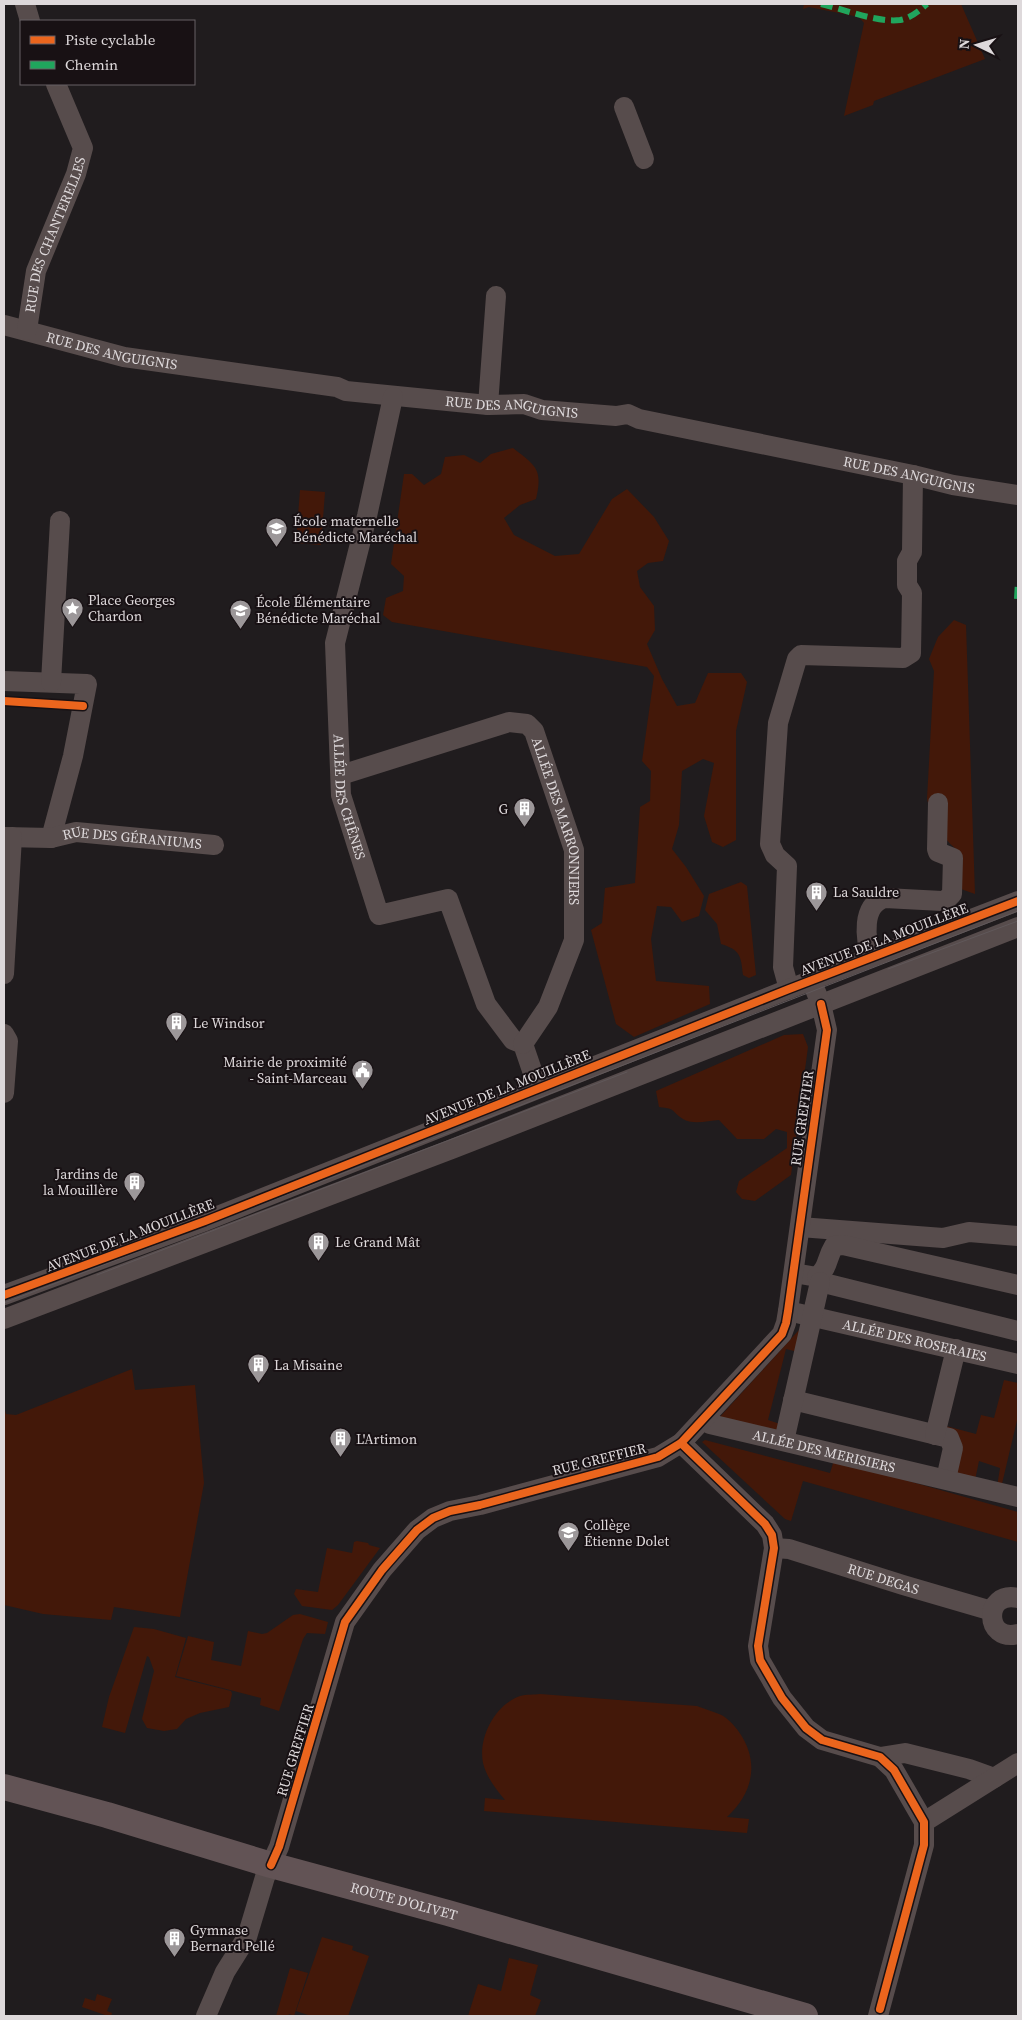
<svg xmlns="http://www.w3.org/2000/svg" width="1022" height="2020" font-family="'Source Serif 4',serif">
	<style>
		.green { fill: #431809 }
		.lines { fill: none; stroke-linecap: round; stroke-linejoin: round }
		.minor { stroke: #574c4c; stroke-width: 20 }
		.major { stroke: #625355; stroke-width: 26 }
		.tram { stroke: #60585a; stroke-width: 1 }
		.quiet { stroke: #20a55d; stroke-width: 6; stroke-dasharray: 12 6; stroke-linecap: butt }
		.cycleway-casing { stroke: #181114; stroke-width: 11 }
		.cycleway { stroke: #eb651d; stroke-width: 8 }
		.labels { text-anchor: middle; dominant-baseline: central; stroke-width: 4; stroke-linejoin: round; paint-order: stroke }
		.street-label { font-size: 14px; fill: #ded9db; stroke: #181114 }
		.poi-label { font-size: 14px; fill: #ded9db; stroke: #181114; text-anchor: start }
	</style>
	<rect width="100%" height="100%" fill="#201c1e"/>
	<!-- green -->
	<g class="green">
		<polygon points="804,4 961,4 985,59 874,101 873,105 844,116 864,23 859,17 809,7 803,9"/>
		<path d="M513 448C536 466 543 469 536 499L520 505 504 518 514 535 555 556 579 554 612 499 627 489 654 517 669 541 663 561 648 563 637 571 640 587 654 606 655 630 647 644 662 679 677 706 695 703 708 673H741L747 682 736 731V840L723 847 712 842 704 816 714 763 703 759 682 771 679 825 672 849 686 867 704 896 699 916 682 922 671 907 657 906 651 939 656 981 709 986 710 1004 634 1037 616 1024 591 930 602 923 605 888 635 883 640 807 650 801 651 771 642 761 654 676 647 667 392 622 383 615 386 598 403 591 404 576 391 564 404 474H412L424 485 441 474 445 457 464 455 480 463 491 454Z"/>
		<polygon points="300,490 325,492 321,545 296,543"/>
		<path d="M954 620 966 625 975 894 961 889 956 849C941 837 931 818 927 799L934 671 929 659 938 637Z"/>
		<path d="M741 882 747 886 756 975 749 978 743 975C741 955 740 950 721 944L717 924 705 910 709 894Z"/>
		<path d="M803 1034 808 1047 791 1175 755 1201 742 1199 736 1192 739 1181 787 1148V1132L776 1129 764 1139H737L719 1120C708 1121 692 1125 683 1119 670 1111 678 1109 659 1107L656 1091 784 1035Z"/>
		<polygon points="799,1330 798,1352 786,1349 768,1420 780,1424 778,1431 718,1419"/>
		<polygon points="132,1369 135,1390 195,1385 204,1483 180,1617 114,1607 111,1620 43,1614 4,1605 4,1407 6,1414 16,1415"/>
		<polygon points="1004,1380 1018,1383 1018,1416 1001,1488 997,1487 1000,1468 979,1461 975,1480 957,1473 946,1426 976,1434 981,1415 994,1418"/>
		<polygon points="705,1440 830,1473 834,1460 1018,1512 1018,1542 803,1481 791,1521 785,1519 702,1442"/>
		<polygon points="357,1541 368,1543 369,1545 380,1548 338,1605 332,1610 302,1606 294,1594 296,1589 318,1592 327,1548 352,1553 354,1542"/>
		<polygon points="300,1614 328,1622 325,1634 307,1633 303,1639 279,1711 260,1705 261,1698 176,1676 188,1636 214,1642 211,1660 241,1666 248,1631 262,1634 267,1633 293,1615"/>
		<polygon points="134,1627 154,1629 186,1638 175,1677 231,1691 232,1694 229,1707 200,1713 186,1719 177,1729 164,1731 147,1728 142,1719 154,1671 149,1657 147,1656 125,1733 102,1727 109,1697"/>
		<path d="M540 1694 697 1706C704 1709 712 1711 719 1714 727 1717 734 1725 739 1732 760 1762 753 1793 727 1817L749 1819 747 1833 484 1811 485 1798 505 1800C495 1788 487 1778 483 1763 478 1737 495 1705 520 1696 526 1694 534 1695 540 1694Z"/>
		<polygon points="322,1937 353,1946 352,1950 369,1956 348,2016 311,2016 296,2011"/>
		<polygon points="509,1958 538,1965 530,1995 541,2000 535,2016 468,2016 478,1984 501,1991"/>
		<polygon points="290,1968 308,1973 294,2016 289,2014 288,2016 276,2016"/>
		<polygon points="97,1994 112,1999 107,2011 112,2013 111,2016 105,2016 105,2015 82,2007 85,1998 95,2001"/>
	</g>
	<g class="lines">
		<!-- minor -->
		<g class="minor">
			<polyline points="25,4 30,21"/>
			<polyline points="624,107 644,159"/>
			<path id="s1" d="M4 325 124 357 337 387 346 391 488 405 524 404 542 410 616 416 628 414 639 419 913 475 953 485 1018 495"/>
			<path id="s2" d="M27 330 36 271 76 174 83 148 56 84"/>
			<path id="s3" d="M393 397 367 516 335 643 341 795 379 915 448 899 486 1004 513 1040 523 1044 538 1088"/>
			<polyline points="488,405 496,296"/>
			<polyline points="4,681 87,684 73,756 51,838"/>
			<polyline points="51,682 60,521"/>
			<path id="s4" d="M341 775 509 722 527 724 534 731 574 850V940L548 1007 523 1044"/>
			<path id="s5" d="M4 837 51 838 76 832 214 845"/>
			<path d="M872 957C865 940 861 904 885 898L942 901 946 900 952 894 953 858 938 852 937 849 938 803"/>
			<polyline points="4,974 12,837"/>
			<polyline points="789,989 783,967 787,866 775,855 770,844 778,723 797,659 801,655 903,658 911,653 912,593 907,585 907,561 912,552 913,475"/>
			<polyline points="4,1034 8,1041 4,1093"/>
			<polyline points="800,1227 943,1238 969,1232 1018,1236"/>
			<polyline points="794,1273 817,1277 820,1282 1018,1331"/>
			<path d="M817 1277C829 1267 826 1259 834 1246L843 1245 1018 1285"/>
			<polyline points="4,1295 205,1221 789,989 1018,901"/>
			<path id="s6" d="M788 1311 1018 1364"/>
			<polyline points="4,1319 452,1149 1018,927"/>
			<polyline points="793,1400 949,1438 953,1448 946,1479"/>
			<path id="s7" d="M704 1419 710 1424 1018 1497"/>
			<polyline points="935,1435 956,1349"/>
			<polyline points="784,1441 820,1282"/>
			<polyline points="681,1443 765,1524 772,1535 774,1548 758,1646 760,1660 782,1698 806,1728 822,1740 880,1757 894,1770 924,1822 924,1845 878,2016"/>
			<path id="s8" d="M774 1548 789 1549 903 1585 992 1611"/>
			<path d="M1018 1598C983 1590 984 1643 1018 1634"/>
			<polyline points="880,1757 905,1753 969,1769 994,1778"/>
			<polyline points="924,1822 1018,1763"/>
			<polyline points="206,2016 225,1972 247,1937 265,1877 279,1847 345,1622 382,1570 417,1530 433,1518 450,1511 480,1505 658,1457 681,1443 782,1334 786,1323 788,1311 827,1030 821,1004 811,980"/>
		</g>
		<!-- major -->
		<path class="major" id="s9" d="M4 1787 107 1815 271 1865 448 1913 805 2016"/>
		<!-- tram -->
		<g class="tram">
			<polyline points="888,969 1018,921"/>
			<polyline points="97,1275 627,1072"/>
			<polyline points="4,1303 516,1107 1018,911"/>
		</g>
		<!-- quiet -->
		<g class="quiet">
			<path d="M821 4C843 9 878 23 900 20 911 18 919 11 927 4"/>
			<polyline points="1017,599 1018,581"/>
		</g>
		<defs>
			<g id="cycleway">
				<polyline points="4,701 83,706"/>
				<polyline points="4,1295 205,1221 789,989 1018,901"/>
				<polyline points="681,1443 765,1524 772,1535 774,1548 758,1646 760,1660 782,1698 806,1728 822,1740 880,1757 894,1770 924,1822 924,1845 880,2009"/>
				<polyline points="271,1865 279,1847 345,1622 382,1570 417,1530 433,1518 450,1511 480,1505 658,1457 681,1443 782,1334 786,1323 788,1311 827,1030 821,1004"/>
			</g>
		</defs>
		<!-- cycleway casing -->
		<use href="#cycleway" class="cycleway-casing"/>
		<!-- cycleway -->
		<use href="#cycleway" class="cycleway"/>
	</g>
	<!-- icons -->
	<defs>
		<symbol id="school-pin" viewBox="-11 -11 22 30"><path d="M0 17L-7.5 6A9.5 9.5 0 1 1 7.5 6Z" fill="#9c9799" stroke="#181114"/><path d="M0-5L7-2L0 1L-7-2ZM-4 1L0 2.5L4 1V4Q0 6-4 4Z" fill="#fff"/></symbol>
		<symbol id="sight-pin" viewBox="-11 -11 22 30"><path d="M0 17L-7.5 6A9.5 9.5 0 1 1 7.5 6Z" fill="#9c9799" stroke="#181114"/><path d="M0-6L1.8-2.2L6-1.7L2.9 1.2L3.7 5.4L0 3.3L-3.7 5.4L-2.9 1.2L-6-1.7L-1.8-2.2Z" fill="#fff"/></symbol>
		<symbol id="building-pin" viewBox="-11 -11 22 30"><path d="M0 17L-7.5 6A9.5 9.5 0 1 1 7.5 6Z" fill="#9c9799" stroke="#181114"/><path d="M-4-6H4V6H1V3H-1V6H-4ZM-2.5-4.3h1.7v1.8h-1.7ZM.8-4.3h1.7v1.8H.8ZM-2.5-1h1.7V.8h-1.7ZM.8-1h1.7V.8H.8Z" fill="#fff"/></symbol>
		<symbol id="civic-pin" viewBox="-11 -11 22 30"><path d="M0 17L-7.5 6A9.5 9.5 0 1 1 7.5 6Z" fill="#9c9799" stroke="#181114"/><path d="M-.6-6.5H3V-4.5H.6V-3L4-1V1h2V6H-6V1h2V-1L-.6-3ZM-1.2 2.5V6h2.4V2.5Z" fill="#fff"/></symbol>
	</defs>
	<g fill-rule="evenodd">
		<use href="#school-pin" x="264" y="516" width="25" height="34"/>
		<use href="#sight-pin" x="60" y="596" width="25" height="34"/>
		<use href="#school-pin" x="228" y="598" width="25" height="34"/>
		<use href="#building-pin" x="512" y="796" width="25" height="34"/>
		<use href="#building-pin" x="804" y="880" width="25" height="34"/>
		<use href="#building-pin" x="164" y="1010" width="25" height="34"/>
		<use href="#civic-pin" x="350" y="1058" width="25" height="34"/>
		<use href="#building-pin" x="122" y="1170" width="25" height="34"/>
		<use href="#building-pin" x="306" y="1230" width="25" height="34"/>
		<use href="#building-pin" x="246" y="1352" width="25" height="34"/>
		<use href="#building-pin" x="328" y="1426" width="25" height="34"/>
		<use href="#school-pin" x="556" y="1520" width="25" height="34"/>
		<use href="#building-pin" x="162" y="1926" width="25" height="34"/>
	</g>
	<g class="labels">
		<!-- street labels -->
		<g class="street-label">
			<text stroke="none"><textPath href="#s2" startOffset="100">RUE DES CHANTERELLES</textPath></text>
			<text stroke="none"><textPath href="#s1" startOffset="111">RUE DES ANGUIGNIS</textPath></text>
			<text stroke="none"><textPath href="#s1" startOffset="516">RUE DES ANGUIGNIS</textPath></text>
			<text stroke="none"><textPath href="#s1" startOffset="921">RUE DES ANGUIGNIS</textPath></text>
			<text stroke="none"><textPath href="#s3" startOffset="408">ALLÉE DES CHÊNES</textPath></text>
			<text stroke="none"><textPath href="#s4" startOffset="298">ALLÉE DES MARRONNIERS</textPath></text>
			<text stroke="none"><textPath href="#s5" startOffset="129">RUE DES GÉRANIUMS</textPath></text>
			<text transform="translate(884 939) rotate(-21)">AVENUE DE LA MOUILLÈRE</text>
			<text transform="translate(507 1087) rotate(-22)">AVENUE DE LA MOUILLÈRE</text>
			<text transform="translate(802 1118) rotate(-82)">RUE GREFFIER</text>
			<text transform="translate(130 1235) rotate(-21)">AVENUE DE LA MOUILLÈRE</text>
			<text stroke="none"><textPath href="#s6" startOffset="130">ALLÉE DES ROSERAIES</textPath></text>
			<text stroke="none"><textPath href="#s7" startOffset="125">ALLÉE DES MERISIERS</textPath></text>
			<text transform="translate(599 1459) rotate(-14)">RUE GREFFIER</text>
			<text stroke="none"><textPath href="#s8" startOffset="114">RUE DEGAS</textPath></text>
			<text transform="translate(295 1750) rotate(-73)">RUE GREFFIER</text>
			<text stroke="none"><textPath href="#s9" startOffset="416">ROUTE D'OLIVET</textPath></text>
		</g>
		<!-- poi labels -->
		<g class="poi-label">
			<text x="293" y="521">École maternelle<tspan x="293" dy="16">Bénédicte Maréchal</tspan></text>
			<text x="88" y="600">Place Georges<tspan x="88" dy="16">Chardon</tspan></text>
			<text x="256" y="602">École Élémentaire<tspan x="256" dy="16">Bénédicte Maréchal</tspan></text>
			<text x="508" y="809" text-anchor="end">G</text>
			<text x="833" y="892">La Sauldre</text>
			<text x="193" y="1023">Le Windsor</text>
			<text x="347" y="1062" text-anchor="end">Mairie de proximité<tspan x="347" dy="16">- Saint-Marceau</tspan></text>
			<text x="118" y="1174" text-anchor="end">Jardins de<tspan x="118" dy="16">la Mouillère</tspan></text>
			<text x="335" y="1242">Le Grand Mât</text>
			<text x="274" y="1365">La Misaine</text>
			<text x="356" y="1439">L'Artimon</text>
			<text x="584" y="1525">Collège<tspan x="584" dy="16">Étienne Dolet</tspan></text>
			<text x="190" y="1930">Gymnase<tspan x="190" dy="16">Bernard Pellé</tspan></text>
		</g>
	</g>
	<!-- border -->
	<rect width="1022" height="2020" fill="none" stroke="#ded9db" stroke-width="10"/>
	<!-- legend -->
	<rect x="20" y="20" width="175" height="65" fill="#181114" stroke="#676164"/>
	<rect x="30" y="36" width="25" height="8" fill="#eb651d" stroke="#676164"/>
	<text x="65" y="45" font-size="15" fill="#ded9db">Piste cyclable</text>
	<rect x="30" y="61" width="25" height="8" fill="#20a55d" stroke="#676164"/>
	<text x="65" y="70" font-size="15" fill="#ded9db">Chemin</text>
	<!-- north arrow -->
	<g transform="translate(977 45) rotate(275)" stroke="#181114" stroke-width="4" paint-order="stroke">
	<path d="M0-4L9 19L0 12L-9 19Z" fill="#ded9db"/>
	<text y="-8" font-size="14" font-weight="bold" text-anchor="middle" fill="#ded9db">N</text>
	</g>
</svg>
